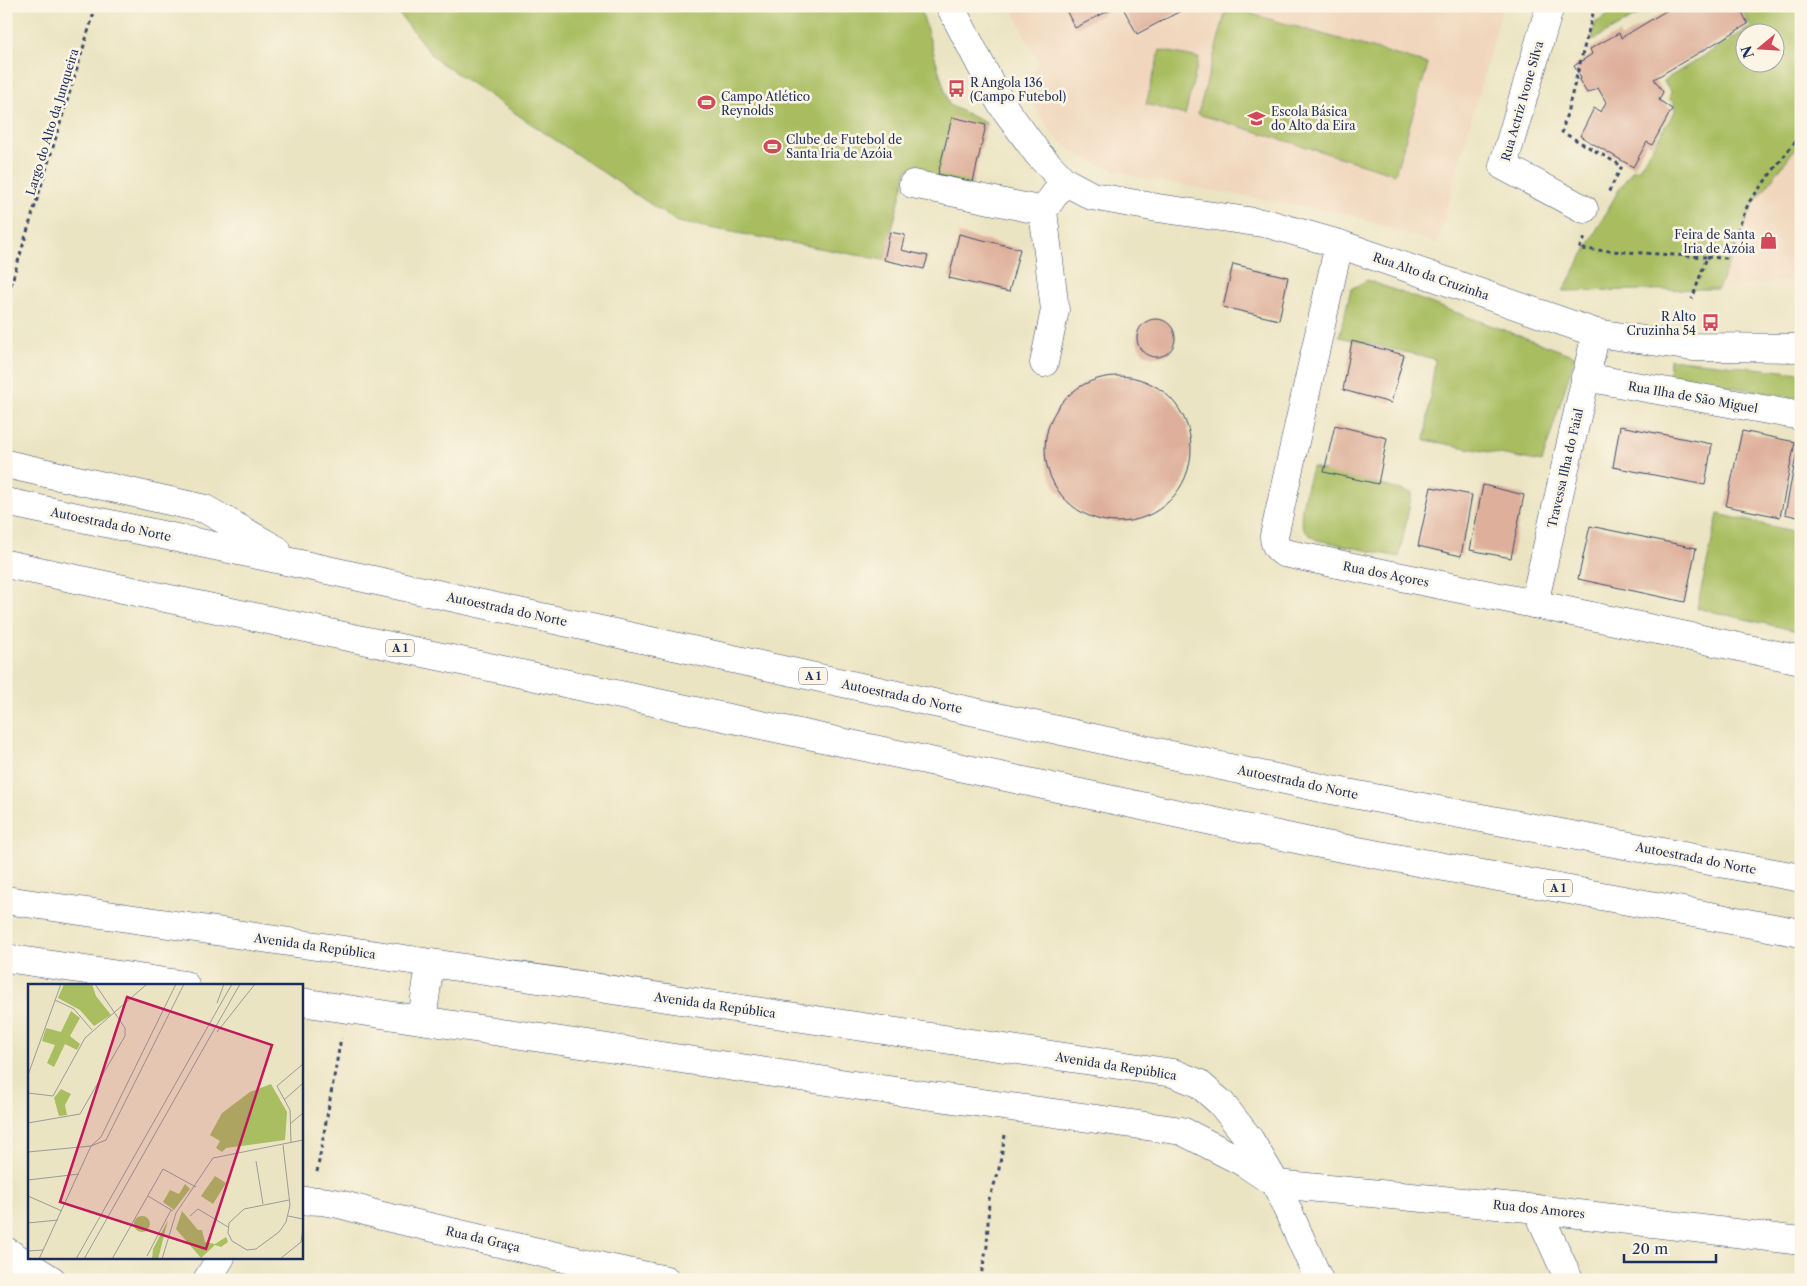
<svg xmlns="http://www.w3.org/2000/svg" width="1807" height="1286" font-family="'Libre Caslon Text',serif">
	<style>
		.built { fill: #f0d6bc }
		.green { fill: #a9bd61; stroke: #627660; fill-rule: evenodd }
		.building { fill: #deb09b }
		.lines { fill: none; stroke-linecap: round; stroke-linejoin: round }
		.minor-casing { stroke: #3a4a6d; stroke-width: 29 }
		.highway-casing { stroke: #3a4a6d; stroke-width: 29 }
		.path { stroke: #3a4a6d; stroke-width: 3; stroke-dasharray: 4 4; stroke-linecap: butt }
		.minor { stroke: #fff; stroke-width: 28 }
		.highway { stroke: #fff; stroke-width: 28 }
		.labels { text-anchor: middle; dominant-baseline: central; stroke-width: 5; stroke-linejoin: round; paint-order: stroke }
		.shield { fill: #fcf5e5; stroke: #5e6a86; stroke-width: 1 }
		.shield-label { font-size: 11px; font-weight: bold; fill: #1b2f5e }
		.poi-label { font-size: 12px; fill: #1b2f5e; stroke: #fcf5e5; text-anchor: start }
		.street-label { font-size: 12px; fill: #1b2f5e; stroke: #fcf5e5 }
		.inset-road { fill: none; stroke: #989c9a; stroke-width: 1 }
		.view { fill: #c2185b; fill-opacity: 0.15; stroke: #c2185b; stroke-width: 2.5 }
		.inset-edge { fill: none; stroke: #1b2f5e; stroke-width: 2.5 }
	</style>
	<rect width="100%" height="100%" fill="#fcf5e5"/>
	<filter id="ink" filterUnits="userSpaceOnUse"><feTurbulence type="fractalNoise" baseFrequency=".02" numOctaves="2"/><feDisplacementMap in="SourceGraphic" scale="10" xChannelSelector="R" yChannelSelector="G"/><feConvolveMatrix kernelMatrix="1 2 1 2 8 2 1 2 1" color-interpolation-filters="sRGB"/></filter>
	<filter id="wash" filterUnits="userSpaceOnUse"><feTurbulence type="fractalNoise" baseFrequency=".0096" numOctaves="4" result="noise"/><feDisplacementMap in="SourceGraphic" scale="20" xChannelSelector="R" yChannelSelector="G"/><feGaussianBlur stdDeviation="1.12" result="paint"/><feColorMatrix in="noise" values="0 0 0 0 0 0 0 0 0 0 0 0 0 0 0 0 0 1.4 0 .05"/><feComposite in="paint" operator="in"/></filter>
	<g filter="url(#wash)">
		<rect width="100%" height="100%" fill="#ebe4c2"/>
		<!-- built -->
		<g class="built">
			<polygon points="1011,6 1503,6 1437,244 1352,215 1136,177 1093,162 1072,151 1059,140 1048,127 1025,90 1038,61"/>
			<polygon points="1801,141 1801,279 1718,289 1754,203"/>
		</g>
		<!-- green -->
		<g class="green">
			<polygon points="393,6 920,6 949,105 986,123 970,187 907,170 884,260 677,222 435,59"/>
			<polygon points="1624,6 1653,7 1591,41 1595,23"/>
			<path d="M1740 6H1801V141L1754 203 1718 289 1563 291 1618 191 1634 168 1638 170 1675 111 1674 102 1669 99 1671 91 1663 81 1751 27ZM1744 32H1774V62H1744Z"/>
			<polygon points="1227,7 1428,64 1395,174 1198,114"/>
			<polygon points="1160,50 1199,58 1185,115 1146,104"/>
			<polygon points="1367,280 1575,356 1542,462 1425,440 1435,359 1339,337 1351,289"/>
			<polygon points="1670,359 1801,373 1801,399 1669,376"/>
			<path d="M1312 467 1412 493 1399 557 1317 540C1312 537 1305 532 1303 526 1297 513 1309 481 1312 467Z"/>
			<polygon points="1718,514 1801,533 1801,632 1697,608"/>
		</g>
		<g id="blocks">
			<!-- building -->
			<g class="building">
				<polygon points="1064,6 1118,6 1075,28"/>
				<polygon points="1122,6 1190,6 1137,34"/>
				<polygon points="1667,6 1739,6 1748,24 1654,79 1663,92 1659,100 1672,109 1652,145 1647,142 1633,167 1580,136 1594,108 1601,112 1606,102 1598,88 1587,93 1579,80 1581,78 1574,66 1592,54 1590,49 1619,33 1621,38 1669,9"/>
				<polygon points="952,117 986,125 973,182 938,174"/>
				<polygon points="890,232 905,235 901,250 928,256 924,269 884,260"/>
				<polygon points="959,234 1020,249 1009,292 949,278"/>
				<polygon points="1233,264 1288,277 1279,320 1223,307"/>
				<circle cx="1156" cy="338" r="19"/>
				<polygon points="1352,341 1404,355 1391,403 1343,390"/>
				<circle cx="1118" cy="449" r="73"/>
				<polygon points="1335,425 1387,438 1378,484 1324,472"/>
				<polygon points="1620,426 1712,444 1705,485 1613,467"/>
				<polygon points="1742,431 1795,442 1780,517 1726,506"/>
				<polygon points="1798,446 1801,447 1801,518 1785,514"/>
				<polygon points="1483,485 1524,495 1511,558 1470,550"/>
				<polygon points="1431,487 1472,495 1461,556 1418,546"/>
				<polygon points="1590,526 1696,548 1685,602 1578,579"/>
			</g>
		</g>
	</g>
	<g filter="url(#ink)">
		<use href="#blocks" fill-opacity="0" stroke="#3a4a6d" stroke-width="1"/>
		<g class="lines">
			<defs>
				<g id="minor">
					<polyline points="950,6 1000,102 1038,154 1064,181 1092,196 1158,208 1269,224 1339,244 1596,333 1693,347 1801,348"/>
					<polyline points="1550,6 1503,166 1584,209"/>
					<polyline points="913,184 1043,211"/>
					<path d="M1339 244 1274 536C1274 544 1277 549 1284 553L1534 604 1801 660"/>
					<polyline points="1044,363 1055,310 1043,211 1064,181"/>
					<polyline points="1585,377 1801,416"/>
					<polyline points="1534,604 1596,333"/>
					<polyline points="6,900 1173,1073 1198,1083 1221,1103 1250,1140 1276,1184 1319,1280"/>
					<polyline points="6,958 185,985"/>
					<polyline points="301,1002 867,1087 1182,1131 1243,1162 1276,1184 1537,1209 1801,1241"/>
					<polyline points="422,1020 430,963"/>
					<path d="M301 1201C328 1198 357 1209 382 1216L603 1267 666 1280"/>
					<polyline points="1537,1209 1569,1280"/>
					<polyline points="6,1251 52,1280"/>
					<polyline points="207,1280 221,1257"/>
				</g>
				<g id="highway">
					<polyline points="6,464 205,509 277,550"/>
					<polyline points="6,502 300,564 1326,789 1801,878"/>
					<polyline points="6,564 1315,843 1801,933"/>
				</g>
			</defs>
			<!-- minor casing -->
			<use href="#minor" class="minor-casing"/>
			<!-- highway casing -->
			<use href="#highway" class="highway-casing"/>
			<!-- path -->
			<g class="path">
				<polyline points="1595,6 1562,132 1622,166 1608,193"/>
				<polyline points="1585,238 1579,249 1707,257 1692,299"/>
				<polyline points="1707,257 1726,258 1749,202 1801,134"/>
				<polyline points="6,301 96,6"/>
				<polyline points="317,1172 341,1038"/>
				<polyline points="980,1280 987,1246 989,1199 998,1174 1005,1135"/>
			</g>
			<!-- minor -->
			<use href="#minor" class="minor"/>
			<!-- highway -->
			<use href="#highway" class="highway"/>
		</g>
	</g>
	<!-- icons -->
	<defs>
		<symbol id="bus-bare" viewBox="-9 -9 18 18"><path d="M-5-6H5V4H4V6H2V4H-2V6H-4V4H-5ZM-3.5-4V0h7V-4ZM-3.5 1.2v1.5H-2V1.2ZM2 1.2v1.5H3.5V1.2Z" fill="#d1495b" stroke="#fcf5e5" stroke-width="2.5" paint-order="stroke"/></symbol>
		<symbol id="stadium-bare" viewBox="-9 -9 18 18"><path d="M0-5a6.5 5 0 1 0 0 10a6.5 5 0 1 0 0-10ZM-3.5-1.8h7v3.6h-7Z" fill="#d1495b" stroke="#fcf5e5" stroke-width="2.5" paint-order="stroke"/></symbol>
		<symbol id="school-bare" viewBox="-9 -9 18 18"><path d="M0-5L7-2L0 1L-7-2ZM-4 1L0 2.5L4 1V4Q0 6-4 4Z" fill="#d1495b" stroke="#fcf5e5" stroke-width="2.5" paint-order="stroke"/></symbol>
		<symbol id="shop-bare" viewBox="-9 -9 18 18"><path d="M-5-2.5h2.3a2.7 3.5 0 0 1 5.4 0H5L5.5 6h-11ZM-1.5-2.5h3a1.5 2.3 0 0 0-3 0Z" fill="#d1495b" stroke="#fcf5e5" stroke-width="2.5" paint-order="stroke"/></symbol>
	</defs>
	<g fill-rule="evenodd">
		<use href="#bus-bare" x="944" y="76" width="25" height="25"/>
		<use href="#stadium-bare" x="694" y="90" width="25" height="25"/>
		<use href="#school-bare" x="1244" y="106" width="25" height="25"/>
		<use href="#stadium-bare" x="760" y="134" width="25" height="25"/>
		<use href="#shop-bare" x="1756" y="228" width="25" height="25"/>
		<use href="#bus-bare" x="1698" y="310" width="25" height="25"/>
	</g>
	<g class="labels">
		<!-- shield labels -->
		<g class="shield">
			<rect x="386" y="639.5" width="28" height="17" rx="4"/>
			<rect x="799" y="667.5" width="28" height="17" rx="4"/>
			<rect x="1544" y="879.5" width="28" height="17" rx="4"/>
		</g>
		<g class="shield-label">
			<text x="400" y="648">A 1</text>
			<text x="813" y="676">A 1</text>
			<text x="1558" y="888">A 1</text>
		</g>
		<!-- poi labels -->
		<g class="poi-label">
			<text x="970" y="82">R Angola 136<tspan x="970" dy="14">(Campo Futebol)</tspan></text>
			<text x="721" y="96">Campo Atlético<tspan x="721" dy="14">Reynolds</tspan></text>
			<text x="1271" y="111">Escola Básica<tspan x="1271" dy="14">do Alto da Eira</tspan></text>
			<text x="786" y="139">Clube de Futebol de<tspan x="786" dy="14">Santa Iria de Azóia</tspan></text>
			<text x="1755" y="234" text-anchor="end">Feira de Santa<tspan x="1755" dy="14">Iria de Azóia</tspan></text>
			<text x="1696" y="316" text-anchor="end">R Alto<tspan x="1696" dy="14">Cruzinha 54</tspan></text>
		</g>
		<!-- street labels -->
		<g class="street-label">
			<text transform="translate(1522 101) rotate(-74)">Rua Actriz Ivone Silva</text>
			<text transform="translate(52 122) rotate(-73)">Largo do Alto da Junqueira</text>
			<text transform="translate(1431 276) rotate(19)">Rua Alto da Cruzinha</text>
			<text transform="translate(1693 397) rotate(10)">Rua Ilha de São Miguel</text>
			<text transform="translate(1565 468) rotate(-77)">Travessa Ilha do Faial</text>
			<text transform="translate(111 524) rotate(12)">Autoestrada do Norte</text>
			<text transform="translate(1386 574) rotate(11)">Rua dos Açores</text>
			<text transform="translate(507 609) rotate(12)">Autoestrada do Norte</text>
			<text transform="translate(902 696) rotate(12)">Autoestrada do Norte</text>
			<text transform="translate(1298 782) rotate(12)">Autoestrada do Norte</text>
			<text transform="translate(1696 858) rotate(11)">Autoestrada do Norte</text>
			<text transform="translate(315 946) rotate(8)">Avenida da República</text>
			<text transform="translate(715 1005) rotate(8)">Avenida da República</text>
			<text transform="translate(1116 1066) rotate(9)">Avenida da República</text>
			<text transform="translate(1539 1209) rotate(6)">Rua dos Amores</text>
			<text transform="translate(483 1239) rotate(13)">Rua da Graça</text>
		</g>
	</g>
	<!-- overview -->
	<g transform="translate(28 984)">
		<rect width="275" height="275" fill="#ebe4c2"/>
		<path d="M36 0H64L68 12 83 31 66 42 52 26 30 14ZM43 27 52 34 42 52 52 60 49 66 37 60 26 83 19 79 27 61 14 57 18 44 33 48ZM243 100 259 128 257 156 198 164 194 168 188 164 192 157 182 151 194 129 222 108ZM33 105 43 110 37 121 39 131 31 132 26 114ZM187 192 198 199 185 220 173 212ZM157 200 162 205 146 226 135 218 142 206 151 210ZM154 227 170 246H174L177 258 187 260 198 253 200 258 193 263 187 261 173 274 148 245ZM106 240a8 8 0 1 1 16 0a8 8 0 1 1-16 0ZM140 236 130 275H124L125 265Z" fill="#a9bd61"/>
		<path class="inset-road" d="M27 16 46 25 64 46M189 19 196 0M189 48 227 0M0 91 33 0M0 109 25 112 57 54 119 0M256 116 274 100M0 139 52 130 97 52V44L67 0M262 140 275 129M263 159 262 126 249 102 275 80M255 161 262 221 258 238 251 248 228 265 219 266 204 257 200 249 201 239 216 225 261 216M0 168 63 162 78 156 156 0M228 177 235 220M0 196 51 190M0 212 34 227M120 212 145 227M162 232 170 225 200 243M260 232 275 235M0 239 30 236M0 267 15 266M119 272 143 226M11 275 63 162 73 153 148 0M48 275 204 0M56 275 212 0M84 275 135 185 168 203M134 275 148 229 185 174 275 156M252 275 273 258 275 244"/>
		<path class="view" d="M99 13 244 61 178 265 32 218Z"/>
		<rect width="275" height="275" class="inset-edge"/>
	</g>
	<!-- margin -->
	<rect width="1807" height="1286" fill="none" stroke="#fcf5e5" stroke-width="25"/>
	<!-- north arrow -->
	<g transform="translate(1760 48) rotate(252)"><circle r="24" fill="#fcf5e5" stroke="#a2a6af"/>
	<path d="M0-4L9 19L0 12L-9 19Z" fill="#d1495b"/>
	<text y="-8" font-size="14" font-weight="bold" text-anchor="middle" fill="#1b2f5e">N</text>
	</g>
	<!-- scale -->
	<path d="M1624 1254v8h92v-8" fill="none" stroke="#1b2f5e" stroke-width="2.5"/>
	<text x="1632" y="1254" font-size="15" fill="#1b2f5e" stroke="#fcf5e5" stroke-width="4" paint-order="stroke">20 m</text>
</svg>
